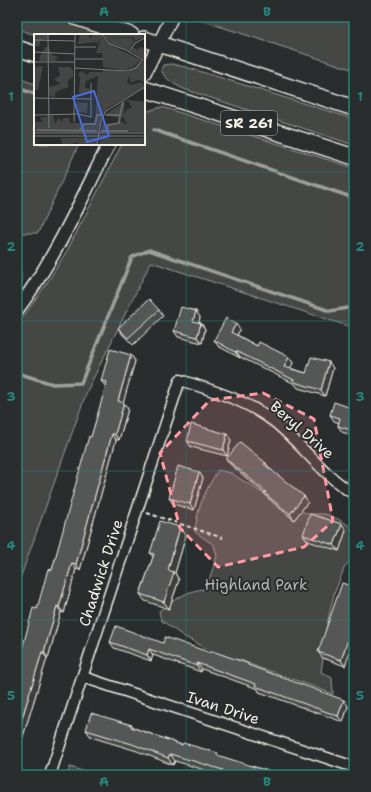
<svg xmlns="http://www.w3.org/2000/svg" width="371" height="792" font-family="'Shantell Sans',sans-serif">
	<style>
		.green { fill: #444645; stroke: #9c9c96 }
		.lines { fill: none; stroke-linecap: round; stroke-linejoin: round }
		.stream { stroke: #9f9f9a; stroke-width: 3.5 }
		.minor-casing { stroke: #f4f1e8; stroke-width: 13 }
		.tertiary-casing { stroke: #f4f1e8; stroke-width: 15 }
		.primary-casing { stroke: #f4f1e8; stroke-width: 18 }
		.path { stroke: #f4f1e8; stroke-width: 2; stroke-dasharray: 4 3; stroke-linecap: butt }
		.minor { stroke: #2a2d2e; stroke-width: 10 }
		.tertiary { stroke: #2a2d2e; stroke-width: 12 }
		.primary { stroke: #2a2d2e; stroke-width: 15 }
		.wall { fill: #494b4a; stroke: #f4f1e8 }
		.shaded-wall { fill: #3c3d3c; stroke: #f4f1e8 }
		.building { fill: #555756; stroke: #f4f1e8 }
		.marked { fill: #ff9aa2; fill-opacity: 0.2; stroke: #ff9aa2; stroke-width: 3; stroke-dasharray: 8 5; stroke-linejoin: round }
		.grid { fill: none; stroke: #26827a; stroke-width: 1; stroke-opacity: 0.55 }
		.labels { text-anchor: middle; dominant-baseline: central; stroke-width: 4; stroke-linejoin: round; paint-order: stroke }
		.shield { fill: #2a2d2e; stroke: #b7b6b0; stroke-width: 1 }
		.shield-label { font-size: 14px; font-weight: bold; fill: #f4f1e8 }
		.street-label { font-size: 15px; fill: #f4f1e8; stroke: #2a2d2e }
		.park-label { font-size: 15px; fill: #b6b5af; stroke: #2a2d2e }
		.inset-river { fill: none; stroke: #676866; stroke-width: 2 }
		.inset-road { fill: none; stroke: #7b7b78; stroke-width: 1 }
		.view { fill: #486fdb; fill-opacity: 0.15; stroke: #486fdb; stroke-width: 2 }
		.inset-edge { fill: none; stroke: #f4f1e8; stroke-width: 2 }
		.neatline { fill: none; stroke: #26827a; stroke-width: 1.5 }
		.grid-label { font-size: 13px; text-anchor: middle; font-weight: bold; fill: #26827a }
	</style>
	<rect width="100%" height="100%" fill="#2a2d2e"/>
	<filter id="ink" filterUnits="userSpaceOnUse"><feTurbulence type="fractalNoise" baseFrequency=".025" numOctaves="2"/><feDisplacementMap in="SourceGraphic" scale="8" xChannelSelector="R" yChannelSelector="G"/><feConvolveMatrix kernelMatrix="1 2 1 2 8 2 1 2 1" color-interpolation-filters="sRGB"/></filter>
	<g filter="url(#ink)">
		<!-- green -->
		<g class="green">
			<polygon points="17,17 52,17 105,35 36,35 17,29"/>
			<polygon points="191,17 354,17 354,70"/>
			<path d="M172 64 189 68 354 119V145L184 89C175 85 165 79 161 70L163 65Z"/>
			<polygon points="17,78 35,84 35,144 79,144 38,233 17,233"/>
			<polygon points="162,107 354,168 354,328 151,262 87,391 17,587 17,326 45,286 68,249 122,144 144,144 144,113 151,110"/>
			<path d="M17 265C24 274 21 283 17 292Z"/>
			<path d="M218 470 231 473 259 491 308 514H325L338 519 348 525 354 531V557L345 566 334 594 327 624 322 652 323 658 321 672 332 678 333 694 276 673 259 668 241 660 232 659 217 654 183 636 161 620 159 611C173 601 188 589 206 589L217 556 214 545 195 532C197 507 205 491 218 470Z"/>
			<polygon points="70,767 95,775 67,775"/>
		</g>
		<g class="lines">
			<!-- stream -->
			<g class="stream">
				<polyline points="17,88 35,94"/>
				<polyline points="154,130 354,198"/>
				<polyline points="17,373 53,384 81,383 132,257 149,250 330,311 354,307"/>
			</g>
			<defs>
				<g id="minor">
					<polyline points="83,677 354,767"/>
					<path d="M50 775 180 380C214 391 249 401 277 424 303 446 324 476 354 494"/>
				</g>
				<g id="tertiary">
					<polyline points="144,74 172,17"/>
					<path d="M17 310C55 259 81 200 109 144"/>
				</g>
				<g id="primary">
					<polyline points="75,17 131,35"/>
					<polyline points="144,39 354,108"/>
					<polyline points="17,48 35,54"/>
					<polyline points="144,89 354,157"/>
				</g>
			</defs>
			<!-- minor casing -->
			<use href="#minor" class="minor-casing"/>
			<!-- tertiary casing -->
			<use href="#tertiary" class="tertiary-casing"/>
			<!-- primary casing -->
			<use href="#primary" class="primary-casing"/>
			<!-- path -->
			<polyline class="path" points="147,513 223,538"/>
			<!-- minor -->
			<use href="#minor" class="minor"/>
			<!-- tertiary -->
			<use href="#tertiary" class="tertiary"/>
			<!-- primary -->
			<use href="#primary" class="primary"/>
		</g>
		<!-- wall -->
		<g class="wall">
			<polygon points="159,310 163,316 133,345 122,334 118,328"/>
			<polygon points="200,317 199,323 201,323 205,329 202,343 178,337 174,331"/>
			<polygon points="240,330 237,335 257,346 289,357 293,363 290,368 306,373 333,368 325,396 298,388 295,384 240,357 240,358 218,346 214,340"/>
			<polygon points="131,355 135,361 123,402 128,409 119,440 116,440 80,570 76,569 64,613 61,612 48,658 47,658 21,743 19,742 17,750 17,662 20,657 37,609 52,570 106,387 101,381"/>
			<polygon points="354,409 354,436 342,432 338,426 339,423 334,421 330,415"/>
			<polygon points="231,440 227,456 191,447 187,441"/>
			<polygon points="226,459 266,463 270,469 308,502 294,520 269,499 264,493 231,465"/>
			<polygon points="199,472 203,478 194,510 173,504 169,498"/>
			<polygon points="346,530 339,551 308,541 303,535"/>
			<polygon points="186,535 175,573 179,580 169,609 145,601 140,594 153,557 150,553"/>
			<polygon points="354,587 345,666 323,658 318,652"/>
			<polygon points="110,642 163,643 211,653 250,666 348,706 343,722 259,692 258,689 202,669 201,672 153,655 151,661 114,648"/>
			<polygon points="132,725 134,728 182,745 274,773 283,775 221,775 175,761 173,765 137,751 91,737 86,730"/>
		</g>
		<!-- shaded-wall -->
		<g class="shaded-wall">
			<polygon points="196,311 200,317 198,327 193,321"/>
			<polygon points="201,323 205,329 202,343 197,337"/>
			<polygon points="236,324 240,330 235,338 231,332"/>
			<polygon points="236,351 240,357 240,358 235,352"/>
			<polygon points="131,355 135,361 122,407 118,401"/>
			<polygon points="289,357 293,363 288,373 284,367"/>
			<polygon points="329,362 333,368 325,396 321,390"/>
			<polygon points="124,403 128,409 119,440 115,434"/>
			<polygon points="112,434 116,440 80,570 76,564"/>
			<polygon points="227,434 231,440 227,456 223,450"/>
			<polygon points="199,472 203,478 194,510 190,504"/>
			<polygon points="304,496 308,502 294,520 290,514"/>
			<polygon points="342,524 346,530 339,551 334,545"/>
			<polygon points="180,527 186,535 175,573 179,580 169,609 164,602 168,570"/>
			<polygon points="72,563 76,569 64,613 59,607"/>
			<polygon points="57,606 61,612 48,658 44,652"/>
			<polygon points="354,618 354,640 345,666 341,660"/>
			<polygon points="149,649 153,655 151,661 147,655"/>
			<polygon points="42,652 47,658 21,743 17,737 17,735"/>
			<polygon points="197,663 202,669 201,672 197,666"/>
			<polygon points="344,700 348,706 343,722 338,716"/>
			<polygon points="17,739 19,742 17,750"/>
			<polygon points="170,754 175,761 173,765 168,758"/>
		</g>
		<!-- building -->
		<g class="building">
			<polygon points="149,299 159,310 128,338 118,328"/>
			<polygon points="181,307 196,311 193,321 201,323 197,337 174,331"/>
			<polygon points="226,318 236,324 231,332 257,346 259,342 289,357 284,367 306,373 311,357 329,362 321,390 294,382 294,380 236,351 235,352 214,340"/>
			<polygon points="110,349 131,355 118,401 124,403 115,434 112,434 76,564 72,563 59,607 57,606 44,652 42,652 17,735 17,662 19,656 20,657 33,608 37,609 48,569 52,570 89,436 91,437 107,382 101,381"/>
			<polygon points="334,402 354,409 354,431 338,426 340,418 330,415"/>
			<polygon points="191,424 227,434 223,450 187,441"/>
			<polygon points="240,442 266,463 264,464 304,496 290,514 264,493 266,492 226,459"/>
			<polygon points="178,466 199,472 190,504 169,498"/>
			<polygon points="310,514 342,524 334,545 303,535"/>
			<polygon points="160,521 180,527 168,570 174,572 164,602 140,594 154,554 150,553"/>
			<polygon points="354,553 354,559 352,559"/>
			<polygon points="342,583 354,587 354,618 350,631 351,631 341,660 318,652"/>
			<polygon points="116,626 163,643 165,637 211,653 212,651 249,664 248,665 344,700 338,716 255,686 256,684 197,663 197,666 149,649 147,655 110,642"/>
			<polygon points="91,713 132,725 131,727 182,745 183,743 218,753 217,755 274,773 274,772 283,775 222,775 223,770 170,754 168,758 132,744 86,730"/>
		</g>
	</g>
	<!-- marked area -->
	<path class="marked" d="M263 393 314 419 333 521 304 547 218 567 180 528 160 453 210 400Z"/>
	<!-- grid -->
	<path class="grid" d="M186 17V775M17 172H354M17 321H354M17 471H354M17 620H354"/>
	<g class="labels">
		<!-- shield labels -->
		<rect class="shield" x="221" y="111" width="56" height="24" rx="3"/>
		<g class="shield-label">
			<text x="249" y="123">SR 261</text>
		</g>
		<!-- street labels -->
		<g class="street-label">
			<text transform="translate(302 430) rotate(41)">Beryl Drive</text>
			<text transform="translate(101 573) rotate(-72)">Chadwick Drive</text>
			<text transform="translate(223 708) rotate(18)">Ivan Drive</text>
		</g>
		<!-- park labels -->
		<g class="park-label">
			<text x="256" y="585">Highland Park</text>
		</g>
	</g>
	<!-- overview -->
	<g transform="translate(34 34)">
		<rect width="111" height="111" fill="#2a2d2e"/>
		<path d="M0 0H17L14 1V5L7 6 5 12H0ZM46 0H55V4L58 3 59 0H67L74 10 107 26 95 36 94 32V36H89L69 33 68 19H62L67 4 63 10 62 8 44 10ZM69 0H104L111 3 101 7 99 3H70ZM71 3 98 4 100 8 94 16 76 10ZM105 7 99 13 103 16 107 13 111 15V26L96 17 100 10ZM11 13H14L18 21 25 23 21 25 23 27H6L5 24ZM108 27 111 28V49L108 47 104 46 96 49V41L93 48 97 51 108 48 111 53 74 74 68 83 64 98H0V88H9L6 84 19 81 21 89 25 84 28 88 29 84H35L36 89H61L64 42 52 47 51 54 56 55V59H45L46 44 44 40 47 37 54 41 55 38H69V35L94 38ZM9 32 4 56H0V33ZM24 33H36L39 36V43L34 46V53L22 58 20 64 15 61V53L27 50 20 45 26 42ZM96 63 91 67 90 82 93 75 98 74 95 68H92L94 66 111 68V98L67 97 69 89 83 90 86 87 91 90H94L91 88 90 83 85 84 71 81ZM43 68 54 69 53 79 44 78ZM27 104H63V111H44L42 108 38 111H28ZM70 104H111V108L108 111H65L66 106Z" fill="#444645"/>
		<path class="inset-river" d="M72 81H86L85 89 74 91 73 97M86 81 89 68M3 96 63 97M46 96 50 90H61L63 81H68M67 97H94"/>
		<path class="inset-road" d="M14 0 15 94M68 0 75 10 92 16 111 27M0 6 41 7M41 13H62M95 17 101 9 111 4M0 18 41 20M41 25H69M0 28H41M41 34 93 37 102 34 108 26M0 64 57 65M0 81 44 80 57 83V49M40 88 41 0M0 99H111M0 102H111M63 111 67 87 72 77 111 53"/>
		<path class="view" d="M60 57 75 102 53 108 39 63Z"/>
		<rect width="111" height="111" class="inset-edge"/>
	</g>
	<!-- margin -->
	<rect width="371" height="792" fill="none" stroke="#2a2d2e" stroke-width="44"/>
	<rect x="22" y="22" width="327" height="748" class="neatline"/>
	<g class="grid-label">
		<text x="104" y="16">A</text>
		<text x="267" y="16">B</text>
		<text x="11" y="101">1</text>
		<text x="360" y="101">1</text>
		<text x="11" y="251">2</text>
		<text x="360" y="251">2</text>
		<text x="11" y="401">3</text>
		<text x="360" y="401">3</text>
		<text x="11" y="550">4</text>
		<text x="360" y="550">4</text>
		<text x="11" y="700">5</text>
		<text x="360" y="700">5</text>
		<text x="104" y="786">A</text>
		<text x="267" y="786">B</text>
	</g>
</svg>
